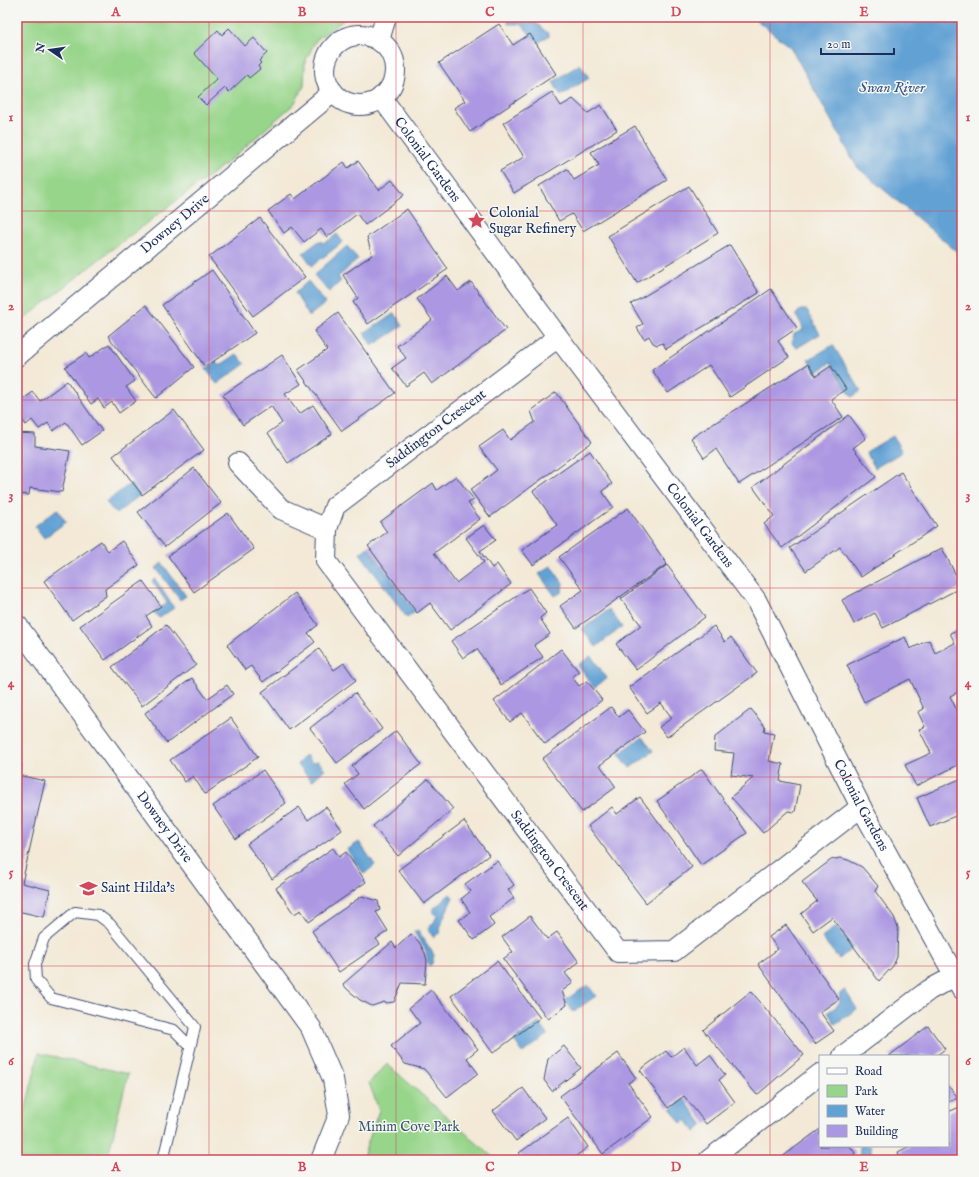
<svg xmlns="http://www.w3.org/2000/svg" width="979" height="1177" font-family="'IM FELL English',serif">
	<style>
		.green { fill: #97d58a; stroke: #598274 }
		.water { fill: #62a1d4; stroke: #3e6899 }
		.building { fill: #ac98e2 }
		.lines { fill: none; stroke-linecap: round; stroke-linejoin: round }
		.service-casing { stroke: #3b4b70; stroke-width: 12 }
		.minor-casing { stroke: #3b4b70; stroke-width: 22 }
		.service { stroke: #fff; stroke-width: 10 }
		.minor { stroke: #fff; stroke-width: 20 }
		.grid { fill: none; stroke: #d1495b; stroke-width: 1; stroke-opacity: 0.55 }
		.labels { text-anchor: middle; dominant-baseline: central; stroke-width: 3; stroke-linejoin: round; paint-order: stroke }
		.street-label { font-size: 14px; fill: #1b2f5e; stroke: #f6f6f2 }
		.poi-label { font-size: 14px; fill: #1b2f5e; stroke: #f6f6f2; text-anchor: start }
		.park-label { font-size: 14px; fill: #3a5869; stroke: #f6f6f2 }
		.water-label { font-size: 15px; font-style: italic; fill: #345787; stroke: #f6f6f2 }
		.neatline { fill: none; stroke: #d1495b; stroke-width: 1.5 }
		.grid-label { font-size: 13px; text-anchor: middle; font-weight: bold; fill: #d1495b }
	</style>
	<rect width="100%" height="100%" fill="#f6f6f2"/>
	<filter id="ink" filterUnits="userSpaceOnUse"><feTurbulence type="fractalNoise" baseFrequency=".025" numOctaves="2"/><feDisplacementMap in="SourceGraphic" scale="8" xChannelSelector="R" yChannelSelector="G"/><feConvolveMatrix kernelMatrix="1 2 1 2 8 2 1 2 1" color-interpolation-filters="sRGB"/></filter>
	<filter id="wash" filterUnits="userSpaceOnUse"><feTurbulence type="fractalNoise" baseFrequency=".012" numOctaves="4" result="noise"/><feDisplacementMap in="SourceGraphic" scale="16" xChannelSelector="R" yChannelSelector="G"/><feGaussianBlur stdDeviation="0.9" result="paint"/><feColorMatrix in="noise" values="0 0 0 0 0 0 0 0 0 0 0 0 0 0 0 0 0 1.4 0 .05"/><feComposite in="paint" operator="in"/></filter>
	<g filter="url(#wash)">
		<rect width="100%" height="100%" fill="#f3e9d6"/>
		<!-- green -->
		<g class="green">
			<polygon points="17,17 348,17 316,40 305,62 304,86 294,104 229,161 107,253 17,325"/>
			<polygon points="17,1047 24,1049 17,1078"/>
			<polygon points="39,1053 128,1074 107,1160 17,1160 17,1145"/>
			<polygon points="387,1064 496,1160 362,1160 379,1110 369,1083"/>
		</g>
		<!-- water -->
		<g class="water">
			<polygon points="508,17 529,17 550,35 538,43 521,24 508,24"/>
			<polygon points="753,17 962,17 962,256 857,167 791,48"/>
			<polygon points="580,64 589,78 561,96 553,82"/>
			<polygon points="337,234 343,242 312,266 303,253 319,241 325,243"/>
			<polygon points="347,246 358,259 338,277 341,281 329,292 314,275"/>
			<polygon points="308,281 326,303 309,316 295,293"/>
			<polygon points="801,310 807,310 820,334 797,348 792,344 794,334 803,330 802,325 796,316 798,312"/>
			<polygon points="395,313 403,326 372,346 364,333"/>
			<polygon points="833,345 861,391 852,397 830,363 816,373 808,360"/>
			<polygon points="237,354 245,364 217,384 206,369 216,362 219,366"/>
			<polygon points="893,436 902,452 875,468 866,452"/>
			<polygon points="131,483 140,495 116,514 106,502"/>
			<polygon points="57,509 66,522 44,538 35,526"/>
			<polygon points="368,547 415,612 407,618 360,553"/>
			<polygon points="162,563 186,596 180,600 156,568"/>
			<polygon points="551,566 563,583 562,592 555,596 539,574"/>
			<polygon points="155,579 174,608 159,618 154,612 167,603 152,581"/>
			<polygon points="609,609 622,627 596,647 582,629"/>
			<polygon points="591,656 607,678 594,688 578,665"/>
			<polygon points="642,737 653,751 630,768 619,754"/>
			<polygon points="306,755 312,763 318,761 325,769 312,781 297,764"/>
			<polygon points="359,842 375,865 364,874 347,850"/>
			<polygon points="450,894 453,897 439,928 441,932 433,937 428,929 431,924 433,924 437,916 432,910"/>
			<polygon points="836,926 853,948 839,959 822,938"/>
			<polygon points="418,930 434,955 432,964 429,966 426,951 414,932"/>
			<polygon points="588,985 596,996 573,1012 565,1000"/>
			<path d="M845 990 857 1009 835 1024 828 1012C835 1007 843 1004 839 994Z"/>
			<polygon points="539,1023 548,1035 523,1053 514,1040"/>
			<polygon points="684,1099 703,1125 695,1132 686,1120 681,1123 671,1109"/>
			<polygon points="859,1146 871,1146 872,1160 860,1160"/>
		</g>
		<g id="blocks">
			<!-- building -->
			<g class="building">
				<polygon points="499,24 513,45 530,34 556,74 470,132 454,108 465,101 439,63"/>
				<polygon points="229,28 245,46 254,38 267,53 259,61 261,63 258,66 260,69 249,78 247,75 229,92 225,88 206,105 198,97 217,79 194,53 218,30 222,35"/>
				<polygon points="552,92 561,106 573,99 588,113 601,105 617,130 514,193 500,171 524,157 503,123"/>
				<polygon points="635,126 667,180 583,231 572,214 559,221 539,186 567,169 574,180 599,165 591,152"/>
				<polygon points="358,161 379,190 392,180 404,195 365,225 357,214 327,237 321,229 304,242 292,227 284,233 268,211 291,194 295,199 344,162 348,168"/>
				<polygon points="689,186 718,233 637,283 608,236"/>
				<polygon points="407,209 448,269 368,324 353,302 358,298 343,275 372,255 367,237"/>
				<polygon points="260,218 305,277 253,316 209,257"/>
				<polygon points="730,245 759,293 666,349 663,343 657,345 653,343 649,336 644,339 637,328 643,324 631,304"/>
				<polygon points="212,270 255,333 205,367 162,305"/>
				<polygon points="447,276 458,291 471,282 506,330 432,384 424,373 406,386 392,368 406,358 397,346 432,320 417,299"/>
				<polygon points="771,289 797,328 778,341 789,357 730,397 709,365 668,393 652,370"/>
				<polygon points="146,305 194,367 156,398 108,336"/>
				<polygon points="338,313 395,393 342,431 298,370 327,350 314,331"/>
				<polygon points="109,344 135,381 126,387 136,401 119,413 112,402 104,408 98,399 91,404 65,367 86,353 89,358"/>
				<polygon points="282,355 301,384 285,394 299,414 313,405 332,434 288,463 268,433 282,423 271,406 243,425 223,395"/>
				<polygon points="808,364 816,376 831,366 846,389 831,399 843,417 739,484 716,449 704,458 691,438"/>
				<polygon points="67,381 102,431 82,445 66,422 53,431 48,423 39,429 32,420 26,425 17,413 17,404 33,392 40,401"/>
				<polygon points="556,392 592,442 490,517 470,490 497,470 479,447 503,430 510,440 535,422 531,411"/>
				<polygon points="174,410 204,450 142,495 113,456"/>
				<polygon points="849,415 866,438 853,448 876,477 782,548 764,524 774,516 753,487"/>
				<polygon points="17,433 35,434 35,446 70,451 62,492 30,488 29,495 17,494"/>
				<polygon points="590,451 612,484 602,491 613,507 533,565 522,550 557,525 533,491"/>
				<polygon points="194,468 221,503 165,547 138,512"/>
				<polygon points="901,472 937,526 861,577 840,547 806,571 790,548"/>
				<polygon points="456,476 474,500 468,503 480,519 434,553 456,583 484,562 466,538 484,525 496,540 480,551 492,568 497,564 511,584 450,630 430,603 417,613 368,546 387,532 380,522 433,483 437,490"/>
				<polygon points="628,508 667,564 576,628 560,606 583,590 559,557"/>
				<polygon points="228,513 254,549 194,592 168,556"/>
				<polygon points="101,541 108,551 122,541 139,565 105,589 106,596 72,620 44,581"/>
				<polygon points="942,548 962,587 883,628 875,613 854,624 842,600"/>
				<polygon points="667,565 705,617 636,670 616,644 641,625 621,599"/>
				<polygon points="143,581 161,606 146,616 152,626 105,660 80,626"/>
				<polygon points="529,588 546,613 540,618 550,634 534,645 543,657 501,685 477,649 463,658 451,641"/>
				<polygon points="295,593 318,625 308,633 315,642 263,682 251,666 245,670 227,645"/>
				<polygon points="166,625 196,665 142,706 112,667"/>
				<polygon points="714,626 725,642 731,637 757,673 667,737 659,727 672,718 661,703 647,713 629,687"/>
				<polygon points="962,628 962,690 950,696 958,713 962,711 962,763 916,786 905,765 931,753 919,729 925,727 918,712 924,709 910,679 864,702 847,665 905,637 910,649 929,640 935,653 955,643 950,633"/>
				<polygon points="319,649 334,670 344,663 356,680 289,730 262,692"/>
				<polygon points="561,649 579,672 572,677 579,686 587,681 602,700 545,744 522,713 510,722 494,701"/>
				<polygon points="192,678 207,699 227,685 233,694 167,743 145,713"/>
				<polygon points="355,693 382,729 337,763 310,728"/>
				<polygon points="611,707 619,717 628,710 645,732 600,765 616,787 582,812 542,759"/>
				<polygon points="751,709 765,727 764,731 774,733 769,761 783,764 780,781 800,785 795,812 788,811 763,833 731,797 753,778 731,775 734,753 714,751 715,737"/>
				<polygon points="231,718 258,757 205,794 193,776 185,782 170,760"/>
				<polygon points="396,731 421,764 364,809 345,784 358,774 352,766"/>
				<polygon points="17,762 21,763 18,775 45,781 22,883 50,890 44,917 17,911"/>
				<polygon points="702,769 747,833 701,865 657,801"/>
				<polygon points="263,770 286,803 236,839 213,806"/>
				<polygon points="962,778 962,813 930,827 917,798"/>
				<polygon points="428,779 453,809 398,856 373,826"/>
				<polygon points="640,797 692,867 646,903 588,826 612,807 617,814"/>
				<polygon points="299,807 308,820 326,807 342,830 272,879 247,844"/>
				<polygon points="464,821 489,855 424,904 398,870"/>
				<polygon points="333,848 339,857 346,852 366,882 309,922 301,910 294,914 276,888"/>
				<polygon points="840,858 848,860 862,867 878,886 875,891 894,917 898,928 897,957 893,966 879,981 832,917 813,931 801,914 817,901 802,882 831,860"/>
				<polygon points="497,861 514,885 508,890 514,898 489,917 494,925 474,940 459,920 470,912 461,899 471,891 465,884"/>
				<polygon points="362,896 378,901 380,910 376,912 388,931 376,939 380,944 339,972 312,931"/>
				<polygon points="530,916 547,939 557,932 579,962 565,973 573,983 562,991 567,1005 548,1019 503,959 513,952 502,937"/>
				<polygon points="786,925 839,999 820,1012 834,1031 815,1044 758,964 778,949 769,937"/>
				<polygon points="411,934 419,942 425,953 427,961 425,984 402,983 394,1002 386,1003 384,1002 372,1006 360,1000 347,989 343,984 392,942 396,948"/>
				<polygon points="497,961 540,1018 493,1053 451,996"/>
				<polygon points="431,990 478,1049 467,1058 478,1073 447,1097 424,1069 405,1064 391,1046 420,1023 409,1008"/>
				<polygon points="751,991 804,1055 757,1095 703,1030"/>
				<polygon points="928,1026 945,1049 936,1056 889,1056"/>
				<polygon points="564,1046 581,1068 552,1091 544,1080 548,1059"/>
				<polygon points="684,1047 697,1065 710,1055 725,1075 719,1080 735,1102 706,1124 684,1096 668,1108 640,1070 666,1051 671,1057"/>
				<polygon points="618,1053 636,1078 628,1083 653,1117 603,1154 560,1096"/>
				<polygon points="948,1085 958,1098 948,1102"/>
				<polygon points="523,1088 545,1118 516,1141 493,1111"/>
				<polygon points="962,1106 962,1160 901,1160 898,1152 910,1146 948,1146 948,1112"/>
				<polygon points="568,1118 588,1147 571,1160 524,1160 519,1153"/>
				<polygon points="820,1129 820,1146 850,1146 855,1153 850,1160 778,1160"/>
			</g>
		</g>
	</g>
	<g filter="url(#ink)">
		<use href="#blocks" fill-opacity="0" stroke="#3b4b70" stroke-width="1"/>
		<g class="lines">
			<defs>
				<path id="service" d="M163 1160C174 1115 185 1071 195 1027L110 924 98 915 75 912 44 938 35 964 36 980 51 998 174 1030 190 1046"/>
				<g id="minor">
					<circle cx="360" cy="70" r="35"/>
					<polyline points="379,40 386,17"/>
					<path id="s1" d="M381 97 558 337 756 600 861 807 962 989"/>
					<path id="s2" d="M558 337 335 506 327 529 326 561 618 952 674 951 861 807"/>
					<path id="s3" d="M17 356 333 92"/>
					<polyline points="238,463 281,509 327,529"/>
					<path id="s4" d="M17 625 311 1028 333 1079 339 1115 321 1160"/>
					<polyline points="843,1056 929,990 955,976"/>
					<polyline points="709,1160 820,1074"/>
				</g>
			</defs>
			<!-- service casing -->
			<use href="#service" class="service-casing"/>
			<!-- minor casing -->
			<use href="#minor" class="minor-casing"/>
			<!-- service -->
			<use href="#service" class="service"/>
			<!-- minor -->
			<use href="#minor" class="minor"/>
		</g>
	</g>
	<!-- grid -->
	<path class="grid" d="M209 17V1160M396 17V1160M583 17V1160M770 17V1160M17 211H962M17 400H962M17 588H962M17 777H962M17 966H962"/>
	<!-- icons -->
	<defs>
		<symbol id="sight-bare" viewBox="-9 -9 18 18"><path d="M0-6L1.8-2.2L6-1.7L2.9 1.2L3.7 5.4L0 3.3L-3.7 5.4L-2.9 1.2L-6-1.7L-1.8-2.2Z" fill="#d1495b" stroke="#f6f6f2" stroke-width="2.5" paint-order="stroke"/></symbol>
		<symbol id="school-bare" viewBox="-9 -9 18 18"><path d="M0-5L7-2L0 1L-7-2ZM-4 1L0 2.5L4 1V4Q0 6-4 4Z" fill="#d1495b" stroke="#f6f6f2" stroke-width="2.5" paint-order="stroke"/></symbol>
	</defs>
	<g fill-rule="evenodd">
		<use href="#sight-bare" x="464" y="208" width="25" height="25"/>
		<use href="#school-bare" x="76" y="876" width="25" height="25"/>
	</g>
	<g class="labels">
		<!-- street labels -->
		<g class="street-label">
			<text stroke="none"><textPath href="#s1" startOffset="78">Colonial Gardens</textPath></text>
			<text stroke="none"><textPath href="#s3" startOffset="206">Downey Drive</textPath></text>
			<text transform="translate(436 429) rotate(-37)">Saddington Crescent</text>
			<text stroke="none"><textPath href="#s1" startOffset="534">Colonial Gardens</textPath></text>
			<text stroke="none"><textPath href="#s1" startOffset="858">Colonial Gardens</textPath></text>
			<text stroke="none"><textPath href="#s4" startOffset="250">Downey Drive</textPath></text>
			<text stroke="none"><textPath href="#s2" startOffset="710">Saddington Crescent</textPath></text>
		</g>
		<!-- poi labels -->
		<g class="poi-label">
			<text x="489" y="213">Colonial<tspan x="489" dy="16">Sugar Refinery</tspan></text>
			<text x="101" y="888">Saint Hilda's</text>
		</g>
		<!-- park labels -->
		<g class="park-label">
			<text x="409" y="1127">Minim Cove Park</text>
		</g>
		<!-- water labels -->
		<g class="water-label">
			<text x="892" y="87">Swan River</text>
		</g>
	</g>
	<!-- margin -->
	<rect width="979" height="1177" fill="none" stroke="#f6f6f2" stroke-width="44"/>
	<!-- legend -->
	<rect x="819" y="1055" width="130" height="92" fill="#f6f6f2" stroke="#9ea6b7"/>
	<rect x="827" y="1068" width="20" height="6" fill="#ffffff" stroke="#9ea6b7"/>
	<text x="855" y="1075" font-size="12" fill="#1b2f5e">Road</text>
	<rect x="827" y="1085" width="20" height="12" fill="#97d58a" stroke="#9ea6b7"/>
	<text x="855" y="1095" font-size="12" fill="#1b2f5e">Park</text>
	<rect x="827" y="1105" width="20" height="12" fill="#62a1d4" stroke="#9ea6b7"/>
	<text x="855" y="1115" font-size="12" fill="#1b2f5e">Water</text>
	<rect x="827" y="1125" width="20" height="12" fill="#ac98e2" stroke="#9ea6b7"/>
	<text x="855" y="1135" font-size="12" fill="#1b2f5e">Building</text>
	<!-- north arrow -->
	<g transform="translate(50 50) rotate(283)" stroke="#f6f6f2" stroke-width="3" paint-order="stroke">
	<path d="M0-3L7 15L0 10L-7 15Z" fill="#1b2f5e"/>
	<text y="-6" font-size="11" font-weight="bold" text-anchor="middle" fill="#1b2f5e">N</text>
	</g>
	<!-- scale -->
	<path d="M821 48v6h73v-6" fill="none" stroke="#1b2f5e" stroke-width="2"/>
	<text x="827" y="48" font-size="12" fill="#1b2f5e" stroke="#f6f6f2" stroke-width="3" paint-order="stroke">20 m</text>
	<rect x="22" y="22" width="935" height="1133" class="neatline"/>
	<g class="grid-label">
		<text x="116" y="16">A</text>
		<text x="302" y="16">B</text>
		<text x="490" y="16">C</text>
		<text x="676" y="16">D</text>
		<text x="864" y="16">E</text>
		<text x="11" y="121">1</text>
		<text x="968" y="121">1</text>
		<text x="11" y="310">2</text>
		<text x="968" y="310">2</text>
		<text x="11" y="499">3</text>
		<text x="968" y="499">3</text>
		<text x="11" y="687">4</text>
		<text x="968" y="687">4</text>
		<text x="11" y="876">5</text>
		<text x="968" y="876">5</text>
		<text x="11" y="1065">6</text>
		<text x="968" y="1065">6</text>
		<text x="116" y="1171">A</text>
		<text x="302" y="1171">B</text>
		<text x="490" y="1171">C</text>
		<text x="676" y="1171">D</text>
		<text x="864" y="1171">E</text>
	</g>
</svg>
